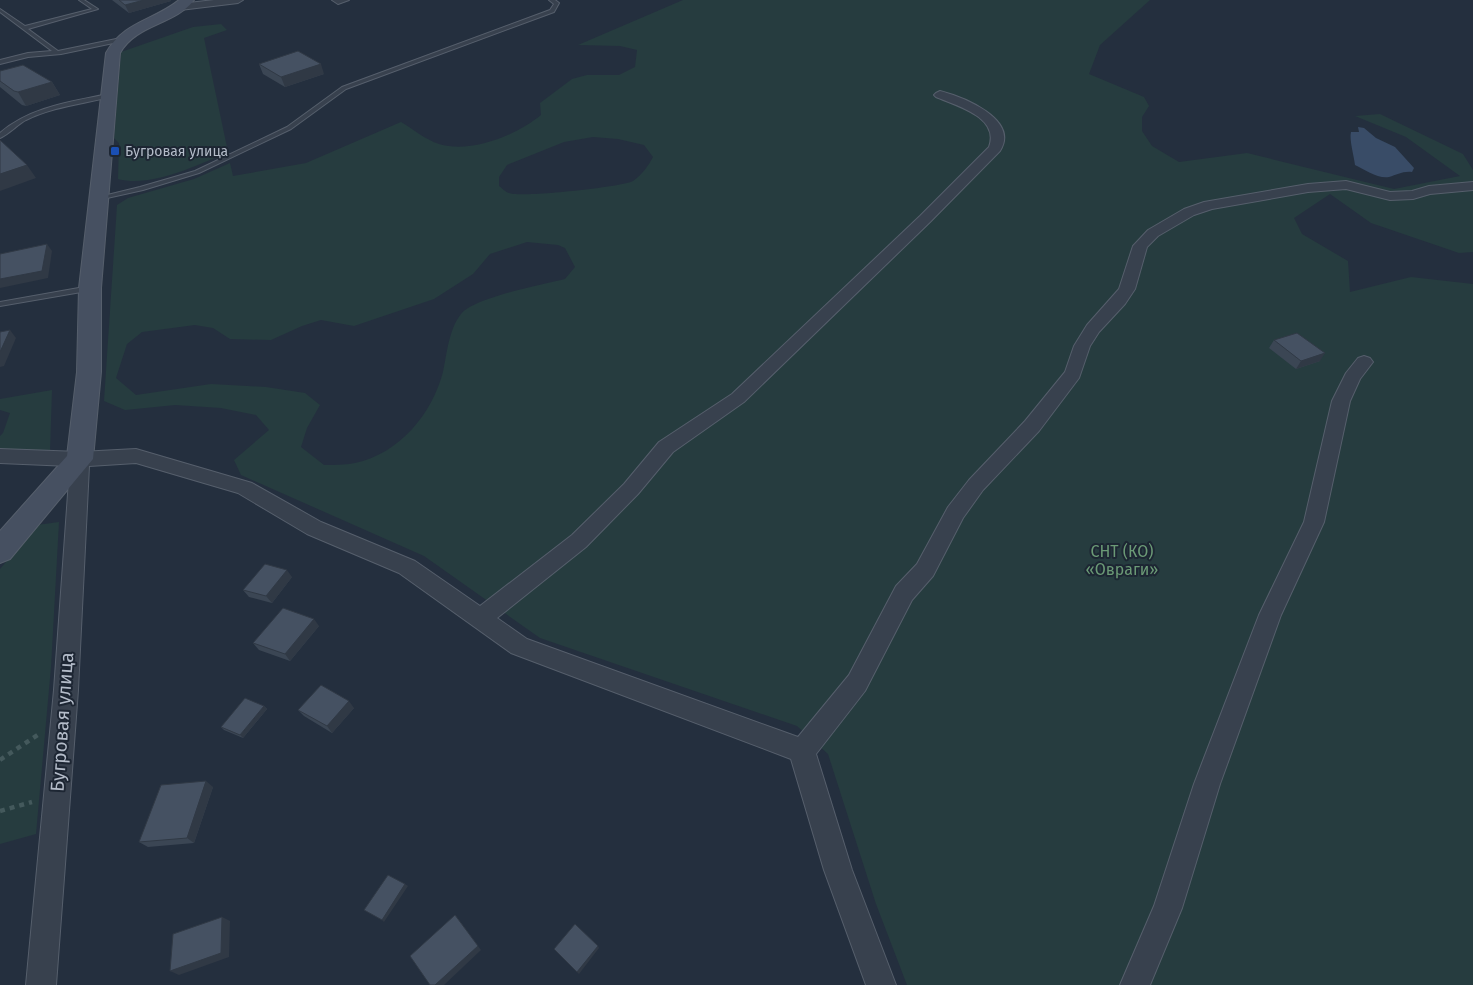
<svg xmlns="http://www.w3.org/2000/svg" width="1473" height="985" font-family="'Fira Sans',sans-serif">
	<style>
		.green { fill: #263c3f; fill-rule: evenodd }
		.water { fill: #394c67 }
		.lines { fill: none; stroke-linecap: round; stroke-linejoin: round }
		.lane-casing { stroke: #565f6c; stroke-width: 2 }
		.street-casing { stroke: #565f6c; stroke-width: 2 }
		.secondary-casing { stroke: #565f6c; stroke-width: 2 }
		.path { stroke: #44595c; stroke-width: 4.5; stroke-dasharray: 5 5; stroke-linecap: butt }
		.lane { fill: #38414e; fill-rule: evenodd }
		.street { fill: #38414e; fill-rule: evenodd }
		.secondary { fill: #465061; fill-rule: evenodd }
		.wall { fill: #3b4654 }
		.shaded-wall { fill: #303945 }
		.building { fill: #455162; stroke: #303945 }
		.transit-dot { fill: #1a4fb4; stroke: #1d2633; stroke-width: 2 }
		.labels { text-anchor: middle; dominant-baseline: central; stroke-width: 4; stroke-linejoin: round; paint-order: stroke }
		.far-poi-label { font-size: 14px; fill: #b4bcc9; stroke: #1d2633; text-anchor: start }
		.park-label { font-size: 16px; fill: #6b9a76; stroke: #1d2633 }
		.near-street-label { font-size: 19px; fill: #b4bcc9; stroke: #1d2633 }
	</style>
	<rect width="100%" height="100%" fill="#242f3e"/>
	<!-- green -->
	<g class="green">
		<path d="M683 0H1150L1100 45 1089 74 1144 97 1149 106 1142 117V131L1152 146 1179 162 1247 153 1394 189 1460 176 1406 137 1355 116 1380 114 1463 154 1473 170V252L1459 253 1371 223 1330 194 1294 218 1302 234 1348 261 1350 292 1411 277 1473 284V985H907L876 904 828 754 797 726 540 638 424 556 241 475 234 460 269 430 256 415 221 408 175 405 125 410 104 401 117 205 128 198 194 179 230 163 233 176 306 163 401 122C413 129 426 140 439 144 470 154 517 135 541 115L540 103 572 79 587 75H619L635 67 637 50 620 46 578 45ZM593 137 618 139 644 145 653 157C649 165 641 176 633 181 623 187 519 198 509 193 505 192 502 188 499 186V177L507 165 564 142ZM527 242 558 245 565 248 575 267 565 279C542 285 475 297 461 314 449 329 447 353 443 372 432 414 399 454 355 463 345 465 334 465 324 465L301 447 307 428 320 405 305 393 266 387 211 384 136 395 116 378 127 344 142 332 195 325 213 328 230 339 271 340 302 326 321 320 354 326 434 299 473 274 490 254Z"/>
		<path d="M221 24 227 30 204 38 228 152C198 165 151 188 118 179L119 143 114 138 121 52 193 27Z"/>
		<polygon points="52,390 50,452 0,452 0,436 3,433 10,413 0,410 0,399"/>
		<polygon points="59,522 51,667 36,834 0,844 0,569 37,525"/>
	</g>
	<!-- water -->
	<path class="water" d="M1358 127 1364 128 1376 138 1395 147 1414 168 1412 172C1402 171 1397 175 1389 177 1378 179 1365 170 1355 165 1354 156 1349 139 1351 132H1359Z"/>
	<g class="lines">
		<defs>
			<g id="lane">
				<polygon points="79,0 84,0 98,9 28,29 58,51 121,38 123,39 123,41 61,54 28,57 0,64 0,60 28,53 52,51 0,12 0,9 25,26 92,9"/>
				<polygon points="332,0 349,0 338,4"/>
				<polygon points="549,0 555,0 559,3 554,12 346,89 291,129 199,173 143,190 98,200 95,198 140,187 195,171 287,127 342,87 550,10 554,4"/>
				<path d="M108 94 111 96 110 97C82 104 52 107 26 120 17 125 9 134 0 138V133C30 107 70 102 108 94Z"/>
				<polygon points="90,286 93,286 93,290 0,306 0,302"/>
			</g>
			<g id="street">
				<polygon points="214,0 243,0 238,3 180,10 175,7 180,4"/>
				<path d="M940 91C963 97 1020 119 1000 151L930 222 744 402 673 452 638 494 586 547 497 618 527 639 798 737 849 675 896 586 917 564 948 507 969 480 1025 421 1065 372 1074 346 1087 325 1119 289 1133 246 1148 230 1184 209 1204 202 1308 184 1346 181 1390 192 1412 191 1429 186 1473 182V190L1430 194 1413 199 1390 200 1346 189 1308 192 1212 209 1194 215 1158 236 1147 247 1135 289 1125 304 1099 332 1090 346 1079 378 1039 431 983 490 963 518 933 576 912 600 865 691 816 754 852 870 896 985H866L824 870 791 759 511 653 399 573 307 534 238 493 136 463 89 466 78 690 56 985H26L54 690 70 466 0 463V449L80 452 136 449 252 483 321 522 415 561 480 606 572 535 624 484 659 442 732 394 920 216 989 147C1000 117 957 106 936 97L934 95 936 93Z"/>
				<polygon points="1364,356 1370,358 1373,362 1360,379 1350,401 1324,522 1281,615 1220,784 1182,908 1150,985 1120,985 1154,906 1194,784 1259,615 1304,522 1332,401 1346,373 1358,358"/>
			</g>
			<path id="secondary" d="M179 0H194C175 25 136 24 120 53L101 288V372L93 459 10 559 0 563V531L67 456 77 372 79 288 106 53C124 21 153 21 179 0Z"/>
		</defs>
		<!-- lane casing -->
		<use href="#lane" class="lane-casing"/>
		<!-- street casing -->
		<use href="#street" class="street-casing"/>
		<!-- secondary casing -->
		<use href="#secondary" class="secondary-casing"/>
		<!-- path -->
		<g class="path">
			<polyline points="0,760 39,734"/>
			<polyline points="0,811 32,802"/>
		</g>
		<!-- lane -->
		<use href="#lane" class="lane"/>
		<!-- street -->
		<use href="#street" class="street"/>
		<!-- secondary -->
		<use href="#secondary" class="secondary"/>
	</g>
	<!-- wall -->
	<g class="wall">
		<polygon points="112,0 170,0 171,1 129,13"/>
		<polygon points="259,64 324,74 285,87 263,74"/>
		<polygon points="0,71 52,82 60,95 26,106 22,105 0,87"/>
		<polygon points="1274,340 1320,361 1296,369 1269,348"/>
		<polygon points="292,577 272,603 249,597 243,590"/>
		<polygon points="319,626 290,661 259,650 253,643"/>
		<polygon points="264,706 267,709 243,738 224,730 221,727"/>
		<polygon points="354,708 332,733 304,716 298,710"/>
		<polygon points="213,787 194,843 148,847 139,842"/>
	</g>
	<!-- shaded-wall -->
	<g class="shaded-wall">
		<polygon points="144,0 170,0 171,1 129,13 125,5"/>
		<polygon points="321,64 324,74 285,87 281,77"/>
		<polygon points="52,82 60,95 26,106 18,92"/>
		<polygon points="27,165 36,178 0,191 0,174"/>
		<polygon points="47,244 52,251 48,278 0,288 0,279"/>
		<polygon points="10,330 16,338 4,366 0,367 0,352"/>
		<polygon points="1325,353 1320,361 1296,369 1301,361"/>
		<polygon points="287,570 292,577 272,603 266,596"/>
		<polygon points="314,619 319,626 290,661 285,654"/>
		<polygon points="349,701 354,708 332,733 327,726"/>
		<polygon points="264,706 267,709 243,738 240,735"/>
		<polygon points="206,781 213,787 194,843 187,838"/>
		<polygon points="405,884 408,886 384,922 382,920"/>
		<polygon points="455,915 481,950 444,985 435,985"/>
		<polygon points="222,917 230,921 229,957 179,975 170,971"/>
		<polygon points="598,946 599,948 579,974 577,972"/>
	</g>
	<!-- building -->
	<g class="building">
		<polygon points="119,0 144,0 125,5"/>
		<polygon points="298,51 321,64 281,77 259,64"/>
		<polygon points="23,65 52,82 18,92 14,91 0,81 0,71"/>
		<polygon points="0,140 27,165 0,174"/>
		<polygon points="47,244 42,271 0,279 0,254"/>
		<polygon points="10,330 0,352 0,332"/>
		<polygon points="1297,333 1325,353 1301,361 1274,340"/>
		<polygon points="265,564 287,570 266,596 243,590"/>
		<polygon points="283,608 314,619 285,654 253,643"/>
		<polygon points="321,685 349,701 327,726 298,710"/>
		<polygon points="245,698 264,706 240,735 221,727"/>
		<polygon points="206,781 187,838 139,842 161,785"/>
		<polygon points="388,875 405,884 382,920 364,910"/>
		<polygon points="455,915 478,946 435,985 430,985 410,956"/>
		<polygon points="222,917 221,953 170,971 173,934"/>
		<polygon points="575,924 598,946 577,972 554,949"/>
	</g>
	<!-- markers -->
	<rect class="transit-dot" x="110" y="146" width="10" height="10" rx="2.5"/>
	<g class="labels">
		<!-- far-poi labels -->
		<g class="far-poi-label">
			<text x="125" y="151">Бугровая улица</text>
		</g>
		<!-- park labels -->
		<g class="park-label">
			<text x="1122" y="551">СНТ (КО)<tspan x="1122" dy="18">«Овраги»</tspan></text>
		</g>
		<!-- near-street labels -->
		<g class="near-street-label">
			<text transform="translate(62 722) rotate(-86)">Бугровая улица</text>
		</g>
	</g>
</svg>
